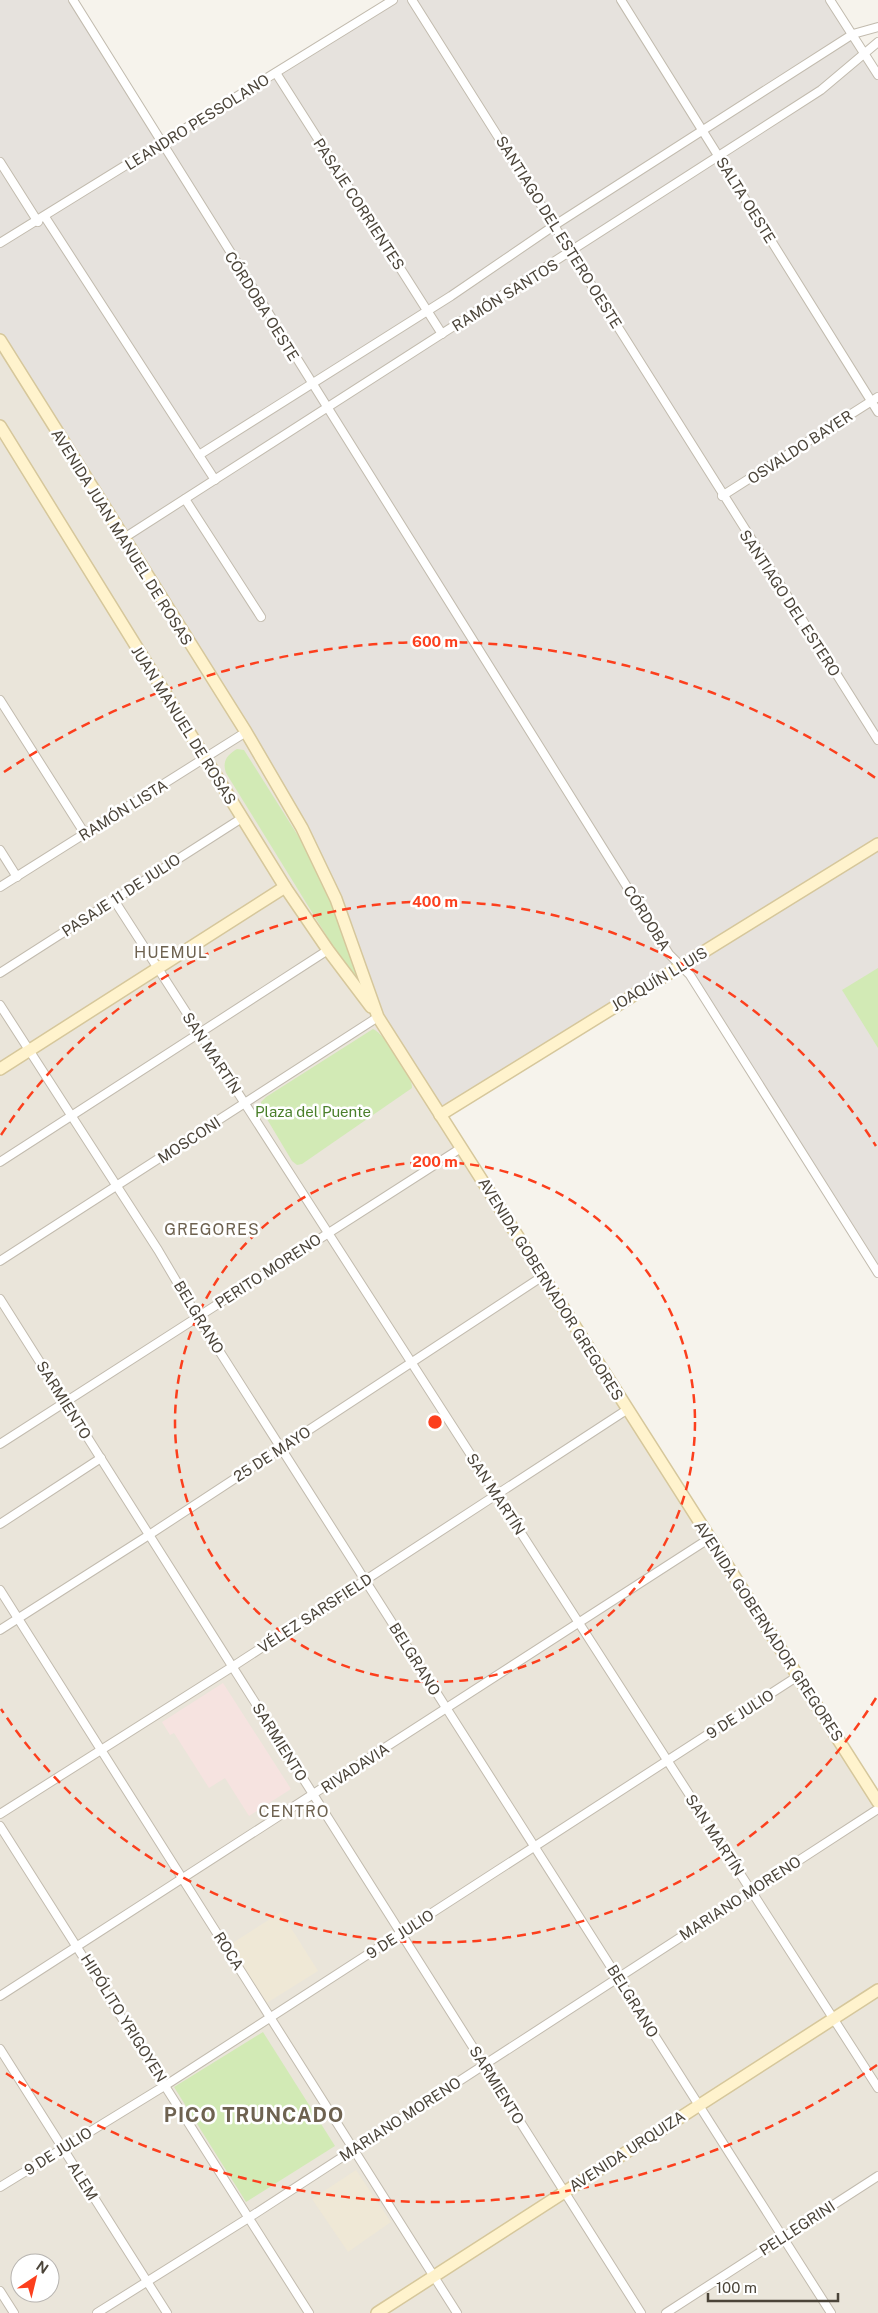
<svg xmlns="http://www.w3.org/2000/svg" width="878" height="2313" font-family="'Public Sans',sans-serif">
	<style>
		.residential { fill: #eae5da; fill-rule: evenodd }
		.industrial { fill: #e6e2dd }
		.education { fill: #efe8d6 }
		.medical { fill: #f6e3e0 }
		.green { fill: #d2eab5 }
		.lines { fill: none; stroke-linecap: round; stroke-linejoin: round }
		.street-casing { stroke: #c2bbae; stroke-width: 10 }
		.secondary-casing { stroke: #d6c79b; stroke-width: 14 }
		.street { stroke: #fff; stroke-width: 8 }
		.secondary { stroke: #fff3cd; stroke-width: 11 }
		.ring { fill: none; stroke: #fc3f1d; stroke-width: 2.5; stroke-dasharray: 9 6 }
		.labels { text-anchor: middle; dominant-baseline: central; stroke-width: 5; stroke-linejoin: round; paint-order: stroke }
		.street-label { font-size: 15px; fill: #4b4439; stroke: #fff }
		.park-label { font-size: 15px; fill: #4a7f2a; stroke: #fff }
		.neighbourhood-label { font-size: 16px; letter-spacing: 1px; fill: #6e6250; stroke: #fff }
		.district-label { font-size: 20px; font-weight: bold; letter-spacing: 1px; fill: #6e6250; stroke: #fff }
		.centre { fill: #fc3f1d; stroke: #fff; stroke-width: 2.5 }
		.ring-label { font-size: 15px; text-anchor: middle; font-weight: bold; fill: #fc3f1d; stroke: #fff; stroke-width: 5; stroke-linejoin: round; paint-order: stroke }
	</style>
	<rect width="100%" height="100%" fill="#f6f3ec"/>
	<!-- residential -->
	<path class="residential" d="M0 340 302 828 378 1017 878 1802V2313H0ZM20 2263H50V2293H20Z"/>
	<!-- industrial -->
	<polygon class="industrial" points="0,0 73,0 162,144 393,0 830,0 878,75 878,1273 681,966 440,1115 378,1017 320,863 0,340"/>
	<!-- education -->
	<g class="education">
		<polygon points="281,1912 318,1971 265,2004 228,1946"/>
		<polygon points="356,2170 391,2222 348,2252 312,2199"/>
	</g>
	<!-- medical -->
	<polygon class="medical" points="223,1683 291,1789 249,1816 225,1778 209,1788 174,1733 170,1735 162,1722"/>
	<!-- green -->
	<g class="green">
		<path d="M237 749 244 750 307 850 325 886 362 982 360 987 355 982 226 773C222 761 227 755 237 749Z"/>
		<polygon points="878,968 878,1048 842,990"/>
		<path d="M373 1029C384 1033 413 1076 412 1088L302 1164 297 1165 292 1161 261 1109V1102L266 1097Z"/>
		<polygon points="263,2032 335,2146 246,2202 174,2087"/>
	</g>
	<g class="lines">
		<defs>
			<g id="street">
				<polyline points="73,0 669,954 690,975 878,1273"/>
				<path d="M412 0C569 246 721 495 878 740"/>
				<polyline points="621,0 878,412"/>
				<polyline points="830,0 878,75"/>
				<polyline points="276,73 442,334"/>
				<polyline points="0,162 38,222"/>
				<polyline points="45,217 215,480"/>
				<polyline points="0,243 393,0"/>
				<polyline points="199,455 451,296 555,225 853,34 878,27"/>
				<polyline points="722,496 878,397"/>
				<polyline points="185,499 261,617"/>
				<polyline points="124,538 821,90 878,42"/>
				<polyline points="0,700 85,834"/>
				<polyline points="0,850 17,877"/>
				<polyline points="0,887 246,732"/>
				<polyline points="114,900 878,2088"/>
				<polyline points="0,973 242,818"/>
				<polyline points="0,1005 158,1250 197,1316 831,2313"/>
				<polyline points="0,1162 328,950"/>
				<polyline points="0,1261 378,1017"/>
				<polyline points="0,1299 641,2313"/>
				<polyline points="0,1444 461,1148"/>
				<polyline points="0,1524 101,1458"/>
				<polyline points="0,1590 457,2313"/>
				<polyline points="0,1630 149,1535 543,1276"/>
				<polyline points="0,1814 232,1667 628,1409"/>
				<polyline points="0,1826 309,2313"/>
				<polyline points="0,1996 710,1538"/>
				<polyline points="0,2049 167,2313"/>
				<polyline points="0,2187 166,2085 798,1676"/>
				<polyline points="0,2291 14,2313"/>
				<polyline points="97,2313 250,2217 878,1809"/>
				<polyline points="666,2313 878,2176"/>
			</g>
			<g id="secondary">
				<polyline points="0,340 246,732 302,828 336,899 378,1017 878,1802"/>
				<polyline points="0,426 285,887 328,950 371,1007"/>
				<polyline points="0,1069 285,887"/>
				<polyline points="440,1115 878,844"/>
				<polyline points="377,2313 878,1990"/>
			</g>
		</defs>
		<!-- street casing -->
		<use href="#street" class="street-casing"/>
		<!-- secondary casing -->
		<use href="#secondary" class="secondary-casing"/>
		<!-- street -->
		<use href="#street" class="street"/>
		<!-- secondary -->
		<use href="#secondary" class="secondary"/>
	</g>
	<!-- distance rings -->
	<g class="ring">
		<circle cx="435" cy="1422" r="260"/>
		<path d="M876 1698A520 520 0 0 1 1 1709M1 1135A520 520 0 0 1 876 1146"/>
		<path d="M877 2065A780 780 0 0 1 4 2072M4 772A780 780 0 0 1 877 779"/>
	</g>
	<g class="labels">
		<!-- street labels -->
		<g class="street-label">
			<text transform="translate(197 122) rotate(-32)">LEANDRO PESSOLANO</text>
			<text transform="translate(746 200) rotate(58)">SALTA OESTE</text>
			<text transform="translate(359 204) rotate(57)">PASAJE CORRIENTES</text>
			<text transform="translate(559 232) rotate(58)">SANTIAGO DEL ESTERO OESTE</text>
			<text transform="translate(505 295) rotate(-32)">RAMÓN SANTOS</text>
			<text transform="translate(262 306) rotate(58)">CÓRDOBA OESTE</text>
			<text transform="translate(800 447) rotate(-33)">OSVALDO BAYER</text>
			<text transform="translate(122 537) rotate(58)">AVENIDA JUAN MANUEL DE ROSAS</text>
			<text transform="translate(790 603) rotate(57)">SANTIAGO DEL ESTERO</text>
			<text transform="translate(184 725) rotate(58)">JUAN MANUEL DE ROSAS</text>
			<text transform="translate(123 810) rotate(-32)">RAMÓN LISTA</text>
			<text transform="translate(121 895) rotate(-33)">PASAJE 11 DE JULIO</text>
			<text transform="translate(647 918) rotate(58)">CÓRDOBA</text>
			<text transform="translate(659 979) rotate(-31)">JOAQUÍN LLUIS</text>
			<text transform="translate(212 1053) rotate(57)">SAN MARTÍN</text>
			<text transform="translate(189 1140) rotate(-33)">MOSCONI</text>
			<text transform="translate(268 1271) rotate(-33)">PERITO MORENO</text>
			<text transform="translate(551 1289) rotate(58)">AVENIDA GOBERNADOR GREGORES</text>
			<text transform="translate(199 1317) rotate(59)">BELGRANO</text>
			<text transform="translate(64 1400) rotate(58)">SARMIENTO</text>
			<text transform="translate(272 1454) rotate(-33)">25 DE MAYO</text>
			<text transform="translate(496 1494) rotate(57)">SAN MARTÍN</text>
			<text transform="translate(315 1613) rotate(-33)">VÉLEZ SARSFIELD</text>
			<text transform="translate(769 1631) rotate(57)">AVENIDA GOBERNADOR GREGORES</text>
			<text transform="translate(415 1659) rotate(58)">BELGRANO</text>
			<text transform="translate(740 1714) rotate(-33)">9 DE JULIO</text>
			<text transform="translate(280 1742) rotate(58)">SARMIENTO</text>
			<text transform="translate(355 1768) rotate(-33)">RIVADAVIA</text>
			<text transform="translate(715 1835) rotate(57)">SAN MARTÍN</text>
			<text transform="translate(740 1898) rotate(-33)">MARIANO MORENO</text>
			<text transform="translate(400 1934) rotate(-33)">9 DE JULIO</text>
			<text transform="translate(229 1951) rotate(58)">ROCA</text>
			<text transform="translate(633 2001) rotate(58)">BELGRANO</text>
			<text transform="translate(124 2018) rotate(58)">HIPÓLITO YRIGOYEN</text>
			<text transform="translate(497 2085) rotate(58)">SARMIENTO</text>
			<text transform="translate(400 2119) rotate(-33)">MARIANO MORENO</text>
			<text transform="translate(58 2151) rotate(-32)">9 DE JULIO</text>
			<text transform="translate(627 2151) rotate(-33)">AVENIDA URQUIZA</text>
			<text transform="translate(83 2181) rotate(58)">ALEM</text>
			<text transform="translate(797 2228) rotate(-33)">PELLEGRINI</text>
		</g>
		<!-- park labels -->
		<g class="park-label">
			<text x="313" y="1111">Plaza del Puente</text>
		</g>
		<!-- neighbourhood labels -->
		<g class="neighbourhood-label">
			<text x="171" y="952">HUEMUL</text>
			<text x="212" y="1229">GREGORES</text>
			<text x="294" y="1811">CENTRO</text>
		</g>
		<!-- district labels -->
		<g class="district-label">
			<text x="254" y="2115">PICO TRUNCADO</text>
		</g>
	</g>
	<circle cx="435" cy="1422" r="8" class="centre"/>
	<g class="ring-label">
		<text x="435" y="647">600 m</text>
		<text x="435" y="907">400 m</text>
		<text x="435" y="1167">200 m</text>
	</g>
	<!-- north arrow -->
	<g transform="translate(35 2278) rotate(35)"><circle r="24" fill="#ffffff" stroke="#b7b4b0"/>
	<path d="M0-4L9 19L0 12L-9 19Z" fill="#fc3f1d"/>
	<text y="-8" font-size="14" font-weight="bold" text-anchor="middle" fill="#4b4439">N</text>
	</g>
	<!-- scale -->
	<path d="M708 2293v8h130v-8" fill="none" stroke="#4b4439" stroke-width="2.5"/>
	<text x="716" y="2293" font-size="15" fill="#4b4439" stroke="#ffffff" stroke-width="4" paint-order="stroke">100 m</text>
</svg>
